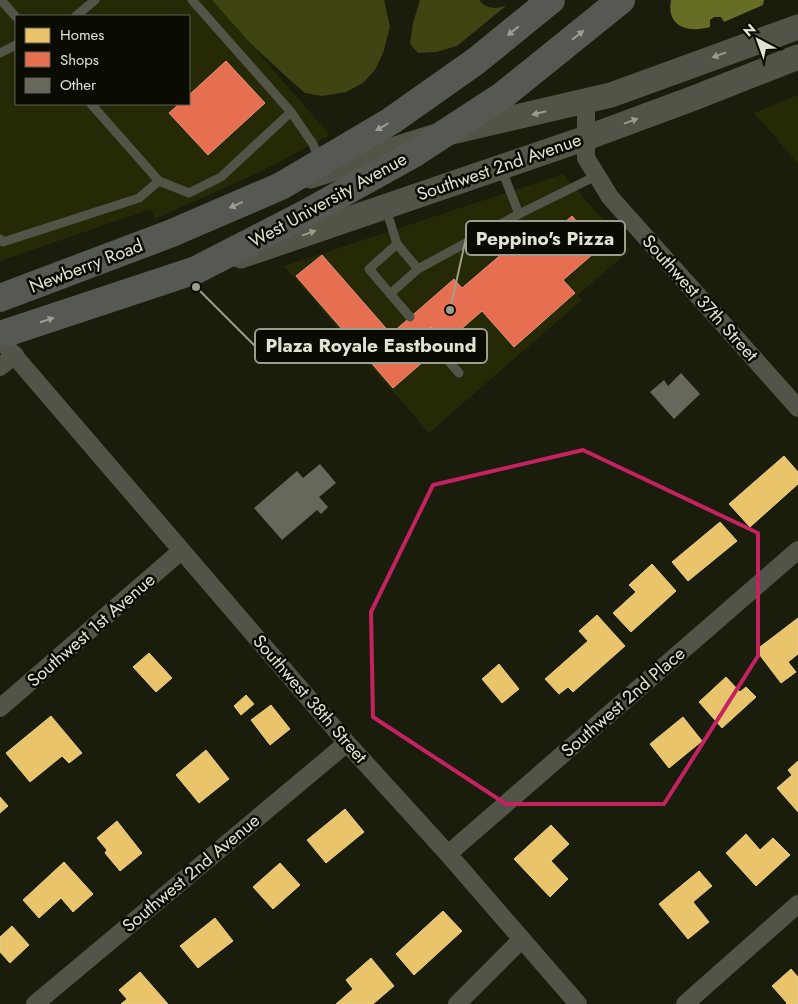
<svg xmlns="http://www.w3.org/2000/svg" width="798" height="1004" font-family="Jost,sans-serif">
	<style>
		.built { fill: #262906; fill-rule: evenodd }
		.green { fill: #404413 }
		.water { fill: #686d25 }
		.homes { fill: #e9c46a; stroke: #e7cd89 }
		.shops { fill: #e76f51; stroke: #e59278 }
		.building { fill: #67685b }
		.lines { fill: none; stroke-linecap: round; stroke-linejoin: round }
		.lane { stroke: #525447; stroke-width: 9 }
		.street { stroke: #525447; stroke-width: 18 }
		.secondary { stroke: #525447; stroke-width: 25 }
		.primary { stroke: #565852; stroke-width: 28 }
		.oneway { fill: #9c9e92 }
		.oneway2 { fill: #9a9c8c }
		.marked { fill: none; stroke: #c42261; stroke-width: 4; stroke-linejoin: round }
		.labels { text-anchor: middle; dominant-baseline: central; stroke-width: 5; stroke-linejoin: round; paint-order: stroke }
		.street-label { font-size: 18px; fill: #e1e3d2; stroke: #0a0b02 }
		.leader { fill: none; stroke: #9b9d8d; stroke-width: 2 }
		.callout-dot { fill: #9b9d8d; stroke: #0a0b02; stroke-width: 2 }
		.callout { fill: #0a0b02; stroke: #9b9d8d; stroke-width: 2 }
		.callout-label { font-size: 19px; text-anchor: middle; font-weight: bold; fill: #e1e3d2 }
	</style>
	<rect width="100%" height="100%" fill="#1a1c0c"/>
	<!-- built -->
	<g class="built">
		<path d="M0 0H212L330 135 260 172 155 219 151 209 0 261ZM16 16H189V104H16Z"/>
		<polygon points="798,95 798,164 754,113"/>
		<polygon points="563,174 630,250 578,295 582,300 429,433 284,266"/>
	</g>
	<!-- green -->
	<g class="green">
		<polygon points="212,0 384,0 390,27 383,53 375,70 363,83 346,92 322,96 305,93 290,80 249,42"/>
		<path d="M420 0H479C487 9 496 10 507 5L457 46 436 52 418 53 410 44 413 23Z"/>
	</g>
	<!-- water -->
	<path class="water" d="M671 0H764L763 5 724 22 721 17H714L710 20V27C688 33 666 27 671 0Z"/>
	<!-- homes -->
	<g class="homes">
		<polygon points="784,456 798,472 798,484 750,527 729,504"/>
		<polygon points="720,522 737,541 688,581 672,562"/>
		<polygon points="652,564 676,591 631,632 613,613 636,592 629,585"/>
		<polygon points="597,615 625,646 573,692 568,687 559,694 545,679 588,641 579,631"/>
		<polygon points="798,618 798,654 788,662 796,672 781,683 756,650"/>
		<polygon points="149,653 172,678 156,692 133,667"/>
		<polygon points="499,664 519,689 502,703 482,679"/>
		<polygon points="726,677 740,692 746,687 756,697 722,728 699,702"/>
		<polygon points="246,695 254,704 241,715 234,706"/>
		<polygon points="271,705 290,729 270,745 251,720"/>
		<polygon points="51,716 82,753 69,763 62,756 30,782 6,753"/>
		<polygon points="683,717 702,741 669,768 650,744"/>
		<polygon points="206,750 229,779 199,803 176,775"/>
		<polygon points="798,761 798,812 777,788 792,775 788,770"/>
		<polygon points="0,797 8,806 0,813"/>
		<polygon points="345,809 364,832 326,863 307,840"/>
		<polygon points="117,821 142,853 120,871 105,853 107,850 97,838"/>
		<polygon points="551,825 569,844 551,861 568,879 550,897 514,859"/>
		<polygon points="746,834 760,850 773,838 790,855 756,886 726,853"/>
		<polygon points="64,862 93,894 73,912 61,898 39,918 23,900"/>
		<polygon points="280,863 300,885 273,909 253,887"/>
		<polygon points="699,871 712,886 693,902 709,922 688,939 659,904"/>
		<polygon points="443,911 462,931 414,975 396,954"/>
		<polygon points="215,918 233,941 198,968 180,946"/>
		<polygon points="12,926 29,945 10,963 0,952 0,937"/>
		<polygon points="371,958 394,986 373,1004 336,1004 353,989 346,980"/>
		<polygon points="791,969 798,977 798,1004 786,1004 787,1003 772,986"/>
		<polygon points="140,972 168,1004 121,1004 127,999 119,990"/>
	</g>
	<!-- shops -->
	<g class="shops">
		<polygon points="226,61 265,103 208,155 169,113 179,104 189,104 189,95"/>
		<polygon points="572,216 600,248 563,280 575,293 514,347 482,311 445,343 431,327 419,338 432,354 393,388 296,276 322,255 391,334 454,279 462,288 524,235 535,248"/>
	</g>
	<!-- building -->
	<g class="building">
		<polygon points="681,373 700,394 674,419 650,392 664,380 668,386"/>
		<polygon points="320,464 336,483 319,497 328,507 321,514 317,510 282,540 254,508 297,471 303,478"/>
	</g>
	<g class="lines">
		<!-- lane -->
		<g class="lane">
			<polyline points="1,0 16,17"/>
			<polyline points="192,0 291,112 313,144 319,159"/>
			<polyline points="76,16 95,0"/>
			<polyline points="0,53 16,45"/>
			<polyline points="91,104 159,181 189,193 221,177 291,112"/>
			<polyline points="386,209 397,244 418,269 519,214 501,168"/>
			<polyline points="519,214 596,176"/>
			<polyline points="0,239 3,242 139,198 159,181"/>
			<polyline points="397,244 369,269 410,317"/>
			<polyline points="390,294 418,269"/>
			<polyline points="424,333 459,373"/>
		</g>
		<!-- street -->
		<g class="street">
			<polyline points="586,101 586,158 610,197 798,408"/>
			<polyline points="0,339 347,743 448,854 578,1004"/>
			<polyline points="0,367 15,355"/>
			<polyline points="0,708 181,551"/>
			<polyline points="448,854 798,550"/>
			<polyline points="35,1004 347,743"/>
			<polyline points="457,1004 522,939"/>
			<polyline points="685,1004 798,904"/>
		</g>
		<!-- secondary -->
		<g class="secondary">
			<polyline points="310,176 443,134 611,95 798,27"/>
			<polyline points="241,256 586,138 694,98 798,57"/>
		</g>
		<!-- primary -->
		<g class="primary">
			<polyline points="0,298 172,233 281,186 391,121 476,61 551,0"/>
			<polyline points="0,335 196,270 305,214 413,154 502,96 621,0"/>
		</g>
	</g>
	<!-- one-way arrows -->
	<defs><path id="oneway-solid" d="M-6-.8H1V-3.2L6.5 0L1 3.2V.8H-6Z" transform="scale(1.25)"/></defs>
	<g class="oneway">
		<use href="#oneway-solid" transform="translate(513 31) rotate(141)"/>
		<use href="#oneway-solid" transform="translate(578 35) rotate(-38)"/>
		<use href="#oneway-solid" transform="translate(382 127) rotate(150)"/>
		<use href="#oneway-solid" transform="translate(236 205) rotate(156)"/>
		<use href="#oneway-solid" transform="translate(47 320) rotate(-18)"/>
	</g>
	<g class="oneway2">
		<use href="#oneway-solid" transform="translate(719 55) rotate(160)"/>
		<use href="#oneway-solid" transform="translate(539 113) rotate(166)"/>
		<use href="#oneway-solid" transform="translate(631 121) rotate(-20)"/>
		<use href="#oneway-solid" transform="translate(309 233) rotate(-20)"/>
	</g>
	<!-- marked area -->
	<path class="marked" d="M583 450 758 533V656L664 804H506L373 717 371 612 433 485Z"/>
	<g class="labels">
		<!-- street labels -->
		<g class="street-label">
			<text transform="translate(499 167) rotate(-19)">Southwest 2nd Avenue</text>
			<text transform="translate(328 200) rotate(-29)">West University Avenue</text>
			<text transform="translate(86 266) rotate(-21)">Newberry Road</text>
			<text transform="translate(700 298) rotate(48)">Southwest 37th Street</text>
			<text transform="translate(91 630) rotate(-41)">Southwest 1st Avenue</text>
			<text transform="translate(310 699) rotate(49)">Southwest 38th Street</text>
			<text transform="translate(623 702) rotate(-41)">Southwest 2nd Place</text>
			<text transform="translate(191 873) rotate(-40)">Southwest 2nd Avenue</text>
		</g>
	</g>
	<!-- callouts -->
	<path class="leader" d="M450 310L466 238M196 287L255 346"/>
	<g class="callout-dot">
		<circle cx="450" cy="310" r="5"/>
		<circle cx="196" cy="287" r="5"/>
	</g>
	<g class="callout">
		<rect x="466" y="221" width="159" height="34" rx="5"/>
		<rect x="255" y="329" width="232" height="34" rx="5"/>
	</g>
	<g class="callout-label">
		<text x="545" y="245">Peppino's Pizza</text>
		<text x="371" y="352">Plaza Royale Eastbound</text>
	</g>
	<!-- legend -->
	<rect x="15" y="15" width="175" height="90" fill="#0a0b02" stroke="#606155"/>
	<rect x="25" y="28" width="25" height="15" fill="#e9c46a" stroke="#606155"/>
	<text x="60" y="40" font-size="15" fill="#e1e3d2">Homes</text>
	<rect x="25" y="52" width="25" height="15" fill="#e76f51" stroke="#606155"/>
	<text x="60" y="65" font-size="15" fill="#e1e3d2">Shops</text>
	<rect x="25" y="78" width="25" height="15" fill="#67685b" stroke="#606155"/>
	<text x="60" y="90" font-size="15" fill="#e1e3d2">Other</text>
	<!-- north arrow -->
	<g transform="translate(758 40) rotate(319)" stroke="#0a0b02" stroke-width="4" paint-order="stroke">
	<path d="M0-4L9 19L0 12L-9 19Z" fill="#e1e3d2"/>
	<text y="-8" font-size="14" font-weight="bold" text-anchor="middle" fill="#e1e3d2">N</text>
	</g>
</svg>
